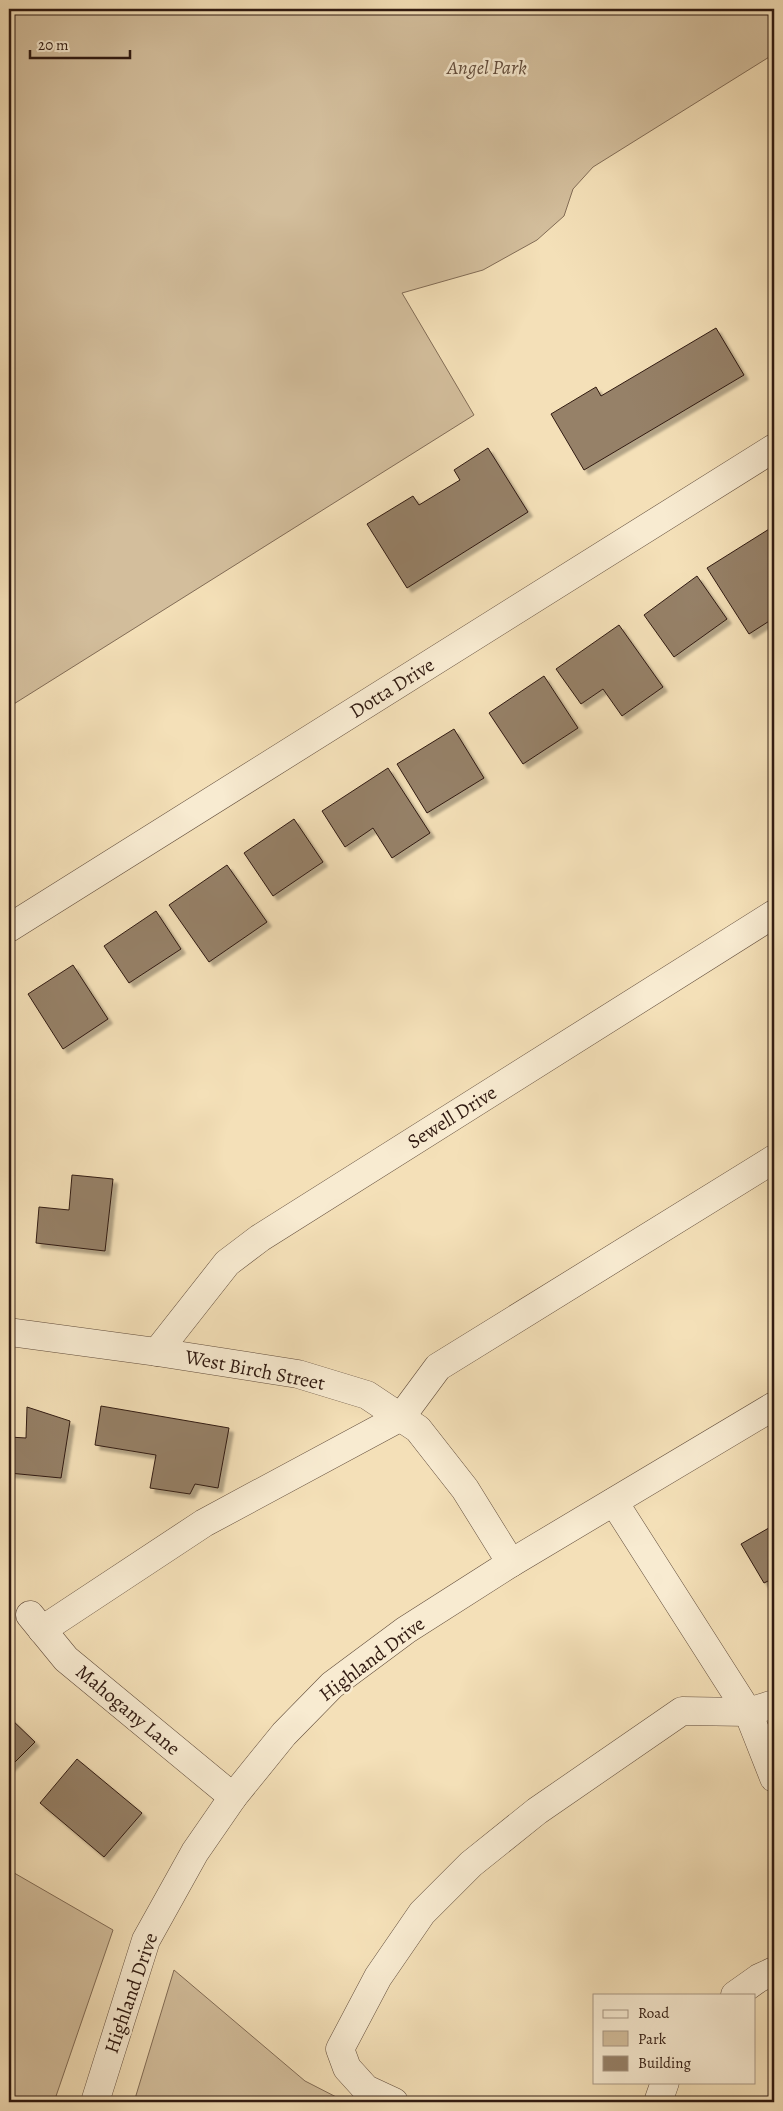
<svg xmlns="http://www.w3.org/2000/svg" width="783" height="2111" font-family="Alegreya,serif">
	<style>
		.green { fill: #d3be9c; stroke: #826c56 }
		.building { fill: #968168; stroke: #301a11; filter: url(#shadow) }
		.lines { fill: none; stroke-linecap: round; stroke-linejoin: round }
		.minor-casing { stroke: #614c3b; stroke-width: 29 }
		.minor { stroke: #f8ebd1; stroke-width: 28 }
		.labels { text-anchor: middle; dominant-baseline: central; stroke-width: 5; stroke-linejoin: round; paint-order: stroke }
		.park-label { font-size: 20px; font-style: italic; fill: #614b3b; stroke: #f8ebd1 }
		.street-label { font-size: 20px; fill: #301a11; stroke: #f8ebd1 }
	</style>
	<defs>
		<filter id="shadow"><feDropShadow dx="4.5" dy="4.5" stdDeviation="1" flood-color="#0004"/></filter>
	</defs>
	<rect width="100%" height="100%" fill="#f4e0b8"/>
	<filter id="stains"><feTurbulence type="fractalNoise" baseFrequency=".004" numOctaves="4"/><feColorMatrix values="0 0 0 0 .2 0 0 0 0 .09 0 0 0 0 .02 0 0 0 .5 -.17"/></filter>
	<radialGradient id="worn" r=".72"><stop offset=".6" stop-color="#630" stop-opacity="0"/><stop offset="1" stop-color="#630" stop-opacity=".3"/></radialGradient>
	<!-- green -->
	<g class="green">
		<polygon points="9,9 774,9 774,54 593,167 573,189 564,216 537,240 483,270 402,293 474,415 9,707"/>
		<polygon points="9,1870 113,1930 54,2102 9,2102"/>
		<polygon points="174,1970 305,2081 346,2102 134,2102"/>
	</g>
	<!-- building -->
	<g class="building">
		<polygon points="716,328 744,375 584,470 551,414 596,387 601,396"/>
		<polygon points="488,448 528,512 407,588 367,524 413,496 419,505 460,480 454,470"/>
		<polygon points="774,526 774,618 749,634 707,568"/>
		<polygon points="697,576 727,619 674,657 644,615"/>
		<polygon points="619,625 663,687 622,716 603,689 581,704 556,669"/>
		<polygon points="544,676 578,728 523,764 489,713"/>
		<polygon points="454,729 484,778 427,813 397,764"/>
		<polygon points="388,768 430,833 392,858 373,828 345,847 322,811"/>
		<polygon points="294,819 323,862 273,896 244,853"/>
		<polygon points="227,865 267,922 209,962 169,905"/>
		<polygon points="156,911 181,949 129,983 104,946"/>
		<polygon points="73,965 108,1019 63,1049 28,994"/>
		<polygon points="72,1175 113,1179 105,1251 36,1243 39,1207 69,1210"/>
		<polygon points="101,1406 229,1428 218,1488 195,1484 190,1494 150,1488 156,1455 95,1445"/>
		<polygon points="27,1407 70,1421 61,1478 9,1473 9,1437 26,1438"/>
		<polygon points="774,1525 774,1588 770,1580 764,1583 741,1544"/>
		<polygon points="9,1717 35,1742 9,1768"/>
		<polygon points="77,1759 142,1813 104,1857 40,1803"/>
	</g>
	<g class="lines">
		<defs>
			<g id="minor">
				<polyline points="9,928 774,448"/>
				<polyline points="9,1332 157,1352 298,1374 367,1395 418,1429 465,1489 511,1563"/>
				<polyline points="157,1352 227,1263 260,1238 774,914"/>
				<polyline points="614,1502 748,1712 774,1778"/>
				<polyline points="30,1615 66,1659 233,1797"/>
				<polyline points="42,1630 204,1523 401,1417 438,1367 774,1159"/>
				<polyline points="735,1995 759,1978 774,1971"/>
				<polyline points="95,2102 146,1940 195,1852 233,1797 284,1734 332,1685 406,1630 511,1563 774,1406"/>
				<polyline points="394,2102 366,2089 347,2068 340,2049 378,1977 422,1913 471,1864 537,1811 682,1711 748,1712 774,1704"/>
				<polyline points="658,2102 665,2082"/>
			</g>
		</defs>
		<!-- minor casing -->
		<use href="#minor" class="minor-casing"/>
		<!-- minor -->
		<use href="#minor" class="minor"/>
	</g>
	<g class="labels">
		<!-- park labels -->
		<g class="park-label">
			<text x="487" y="67">Angel Park</text>
		</g>
		<!-- street labels -->
		<g class="street-label">
			<text transform="translate(392 688) rotate(-32)">Dotta Drive</text>
			<text transform="translate(452 1117) rotate(-32)">Sewell Drive</text>
			<text transform="translate(255 1370) rotate(11)">West Birch Street</text>
			<text transform="translate(372 1659) rotate(-37)">Highland Drive</text>
			<text transform="translate(128 1710) rotate(40)">Mahogany Lane</text>
			<text transform="translate(131 1993) rotate(-71)">Highland Drive</text>
		</g>
	</g>
	<!-- margin -->
	<rect width="783" height="2111" fill="none" stroke="#f4e0b8" stroke-width="30"/>
	<rect x="10" y="10" width="763" height="2091" fill="none" stroke="#301a11" stroke-width="2.5"/>
	<rect x="15" y="15" width="753" height="2081" fill="none" stroke="#301a11"/>
	<!-- legend -->
	<rect x="593" y="1994" width="162" height="90" fill="#f8ebd1" stroke="#a89784"/>
	<rect x="603" y="2010" width="25" height="8" fill="#f8ebd1" stroke="#a89784"/>
	<text x="638" y="2018" font-size="15" fill="#301a11">Road</text>
	<rect x="603" y="2031" width="25" height="15" fill="#d3be9c" stroke="#a89784"/>
	<text x="638" y="2044" font-size="15" fill="#301a11">Park</text>
	<rect x="603" y="2056" width="25" height="15" fill="#968168" stroke="#a89784"/>
	<text x="638" y="2068" font-size="15" fill="#301a11">Building</text>
	<!-- scale -->
	<path d="M30 50v8h100v-8" fill="none" stroke="#301a11" stroke-width="2.5"/>
	<text x="38" y="50" font-size="15" fill="#301a11" stroke="#f8ebd1" stroke-width="4" paint-order="stroke">20 m</text>
	<rect width="100%" height="100%" filter="url(#stains)"/>
	<rect width="100%" height="100%" fill="url(#worn)"/>
</svg>
